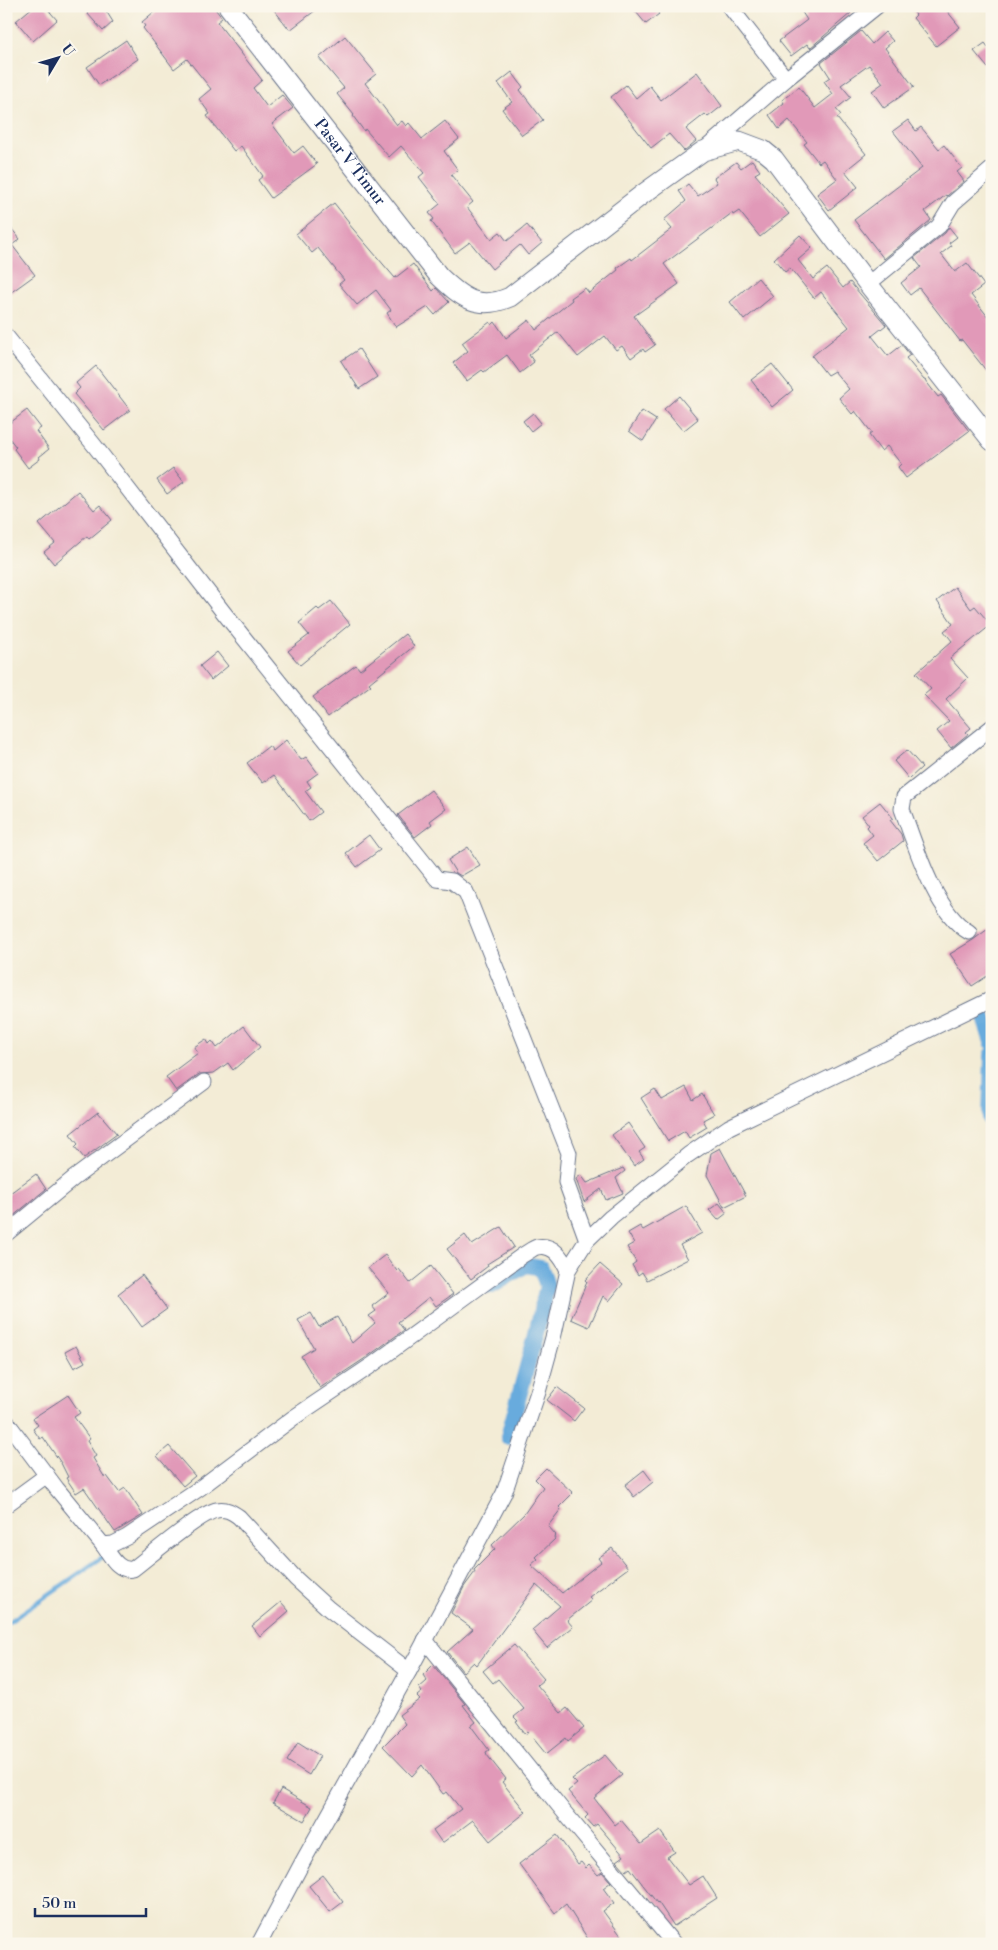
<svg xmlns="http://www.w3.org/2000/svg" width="998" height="1950" font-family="'Libre Bodoni',serif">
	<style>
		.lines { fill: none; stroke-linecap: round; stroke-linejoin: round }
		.stream { stroke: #68abdd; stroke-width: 4.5 }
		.canal { stroke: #68abdd; stroke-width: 16 }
		.building { fill: #e199b8 }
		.minor-casing { stroke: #677188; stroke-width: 17 }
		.tertiary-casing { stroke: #677188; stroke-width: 21 }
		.minor { stroke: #fff; stroke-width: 15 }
		.tertiary { stroke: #fff; stroke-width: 19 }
		.labels { text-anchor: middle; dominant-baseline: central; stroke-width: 4; stroke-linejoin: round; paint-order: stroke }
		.street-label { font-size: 16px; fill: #1b2f5e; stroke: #fbf7ec }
	</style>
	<rect width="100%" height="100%" fill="#fbf7ec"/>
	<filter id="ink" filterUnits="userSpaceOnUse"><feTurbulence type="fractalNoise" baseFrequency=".02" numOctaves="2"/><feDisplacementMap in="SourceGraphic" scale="10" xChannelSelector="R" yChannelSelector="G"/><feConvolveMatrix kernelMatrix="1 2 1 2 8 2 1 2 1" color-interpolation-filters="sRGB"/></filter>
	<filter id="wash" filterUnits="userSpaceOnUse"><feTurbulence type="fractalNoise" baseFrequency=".0096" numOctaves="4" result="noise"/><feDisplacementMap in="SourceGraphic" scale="20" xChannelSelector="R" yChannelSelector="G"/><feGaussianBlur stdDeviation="1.12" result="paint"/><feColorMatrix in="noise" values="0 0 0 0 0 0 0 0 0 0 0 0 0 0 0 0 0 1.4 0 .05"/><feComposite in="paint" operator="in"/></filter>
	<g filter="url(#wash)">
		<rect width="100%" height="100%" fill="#f3ecd6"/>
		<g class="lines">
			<!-- stream -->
			<polyline class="stream" points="6,1624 107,1554"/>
			<!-- canal -->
			<g class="canal">
				<polyline points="983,1015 992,1042"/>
				<polyline points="992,1055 990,1118 992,1123"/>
				<polyline points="492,1286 526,1265 541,1268 547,1286 535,1337 508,1437"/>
			</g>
		</g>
		<g id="blocks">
			<!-- building -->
			<g class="building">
				<polygon points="34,6 45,6 57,20 33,41 16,21"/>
				<polygon points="95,6 103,6 113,22 103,31 87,13"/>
				<polygon points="151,6 213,6 222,18 217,22 262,80 253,88 267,107 282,95 293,108 272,124 294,153 303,146 317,164 271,198 258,180 263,176 241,146 234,151 207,116 210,114 199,99 211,89 187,59 174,69 143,28 145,26 142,22 155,11"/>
				<polygon points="271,6 321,6 290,30"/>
				<polygon points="631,6 653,6 659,14 646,24"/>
				<polygon points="798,6 845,6 851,13 810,48 807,44 791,56 779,41 807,20"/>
				<polygon points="910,6 943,6 960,27 936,46 913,18 916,15"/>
				<polygon points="861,31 872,44 885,32 893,41 885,48 914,87 884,108 872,91 883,83 869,65 841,85 851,97 836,109 841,115 837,118 866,154 845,171 858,187 829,210 817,194 837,179 823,160 819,163 804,144 807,142 789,120 779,129 769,115 784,103 782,100 799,87 815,108 833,94 824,81 830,77 821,63"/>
				<polygon points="345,36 376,74 365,83 397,125 402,121 406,126 409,123 422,139 445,121 459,139 444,151 458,170 451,175 473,202 467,207 491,239 500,232 507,241 527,225 542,243 528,255 520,245 492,269 470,242 455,253 431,221 434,219 429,213 440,204 419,177 424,173 401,146 389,157 365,129 364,131 353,116 354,115 337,94 344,88 319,58"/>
				<polygon points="126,40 138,59 99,85 87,67"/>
				<polygon points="985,43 992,52 992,73 974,51"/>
				<polygon points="512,72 523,87 520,90 543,120 522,135 502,109 512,102 498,83"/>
				<polygon points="697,72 722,106 708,117 705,114 686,129 696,141 684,151 669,134 651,148 611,97 626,85 636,98 650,86 661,100"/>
				<polygon points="908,120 916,131 921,127 939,149 944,145 962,168 957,172 964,181 947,196 946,195 925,211 931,220 884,259 854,220 922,168 893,131"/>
				<polygon points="752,160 760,171 755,174 789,214 760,237 739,211 733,215 732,213 664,264 679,284 634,316 655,345 645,352 643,349 631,358 622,346 616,350 605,336 578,357 558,332 529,355 534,362 520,373 507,355 484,372 482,370 467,381 453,363 468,351 462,343 490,322 492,325 495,322 506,338 529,320 536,330 572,300 571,298 585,288 589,293 618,270 617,268 631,258 632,260 672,229 664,220 686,201 679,191 688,184 698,196 717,183 714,178 736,162 741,168"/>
				<polygon points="334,203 349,222 348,223 395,278 413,264 433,291 436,288 449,302 435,315 428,307 396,327 387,313 391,310 376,290 357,305 339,284 344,280 318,248 312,253 296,234"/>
				<polygon points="6,222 20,239 12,245 35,275 6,296"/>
				<polygon points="949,227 957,237 949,243 951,246 941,254 955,272 967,263 984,285 971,295 992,322 992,378 962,340 960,341 919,288 910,295 901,283 921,267 914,258 945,233"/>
				<polygon points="800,235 812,248 798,260 813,279 827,268 843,288 850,282 886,325 872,336 888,356 902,345 910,355 906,358 924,380 925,380 938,397 941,395 969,431 906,478 898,467 901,464 887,446 881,451 869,435 872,433 855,411 852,414 839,398 849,389 834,371 827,375 812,356 849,327 821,292 814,298 790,268 785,272 774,259"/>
				<polygon points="758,278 773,296 744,320 730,302"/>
				<polygon points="359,349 377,377 359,389 341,361"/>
				<polygon points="772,364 793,390 772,407 751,380"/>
				<polygon points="96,366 130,410 104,430 74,394 80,388 76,383"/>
				<polygon points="679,396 698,419 683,431 664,409"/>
				<polygon points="27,410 41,428 36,431 49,449 39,457 40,459 28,468 14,449 16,447 6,434 6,426"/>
				<polygon points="642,411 656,420 643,441 629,431"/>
				<polygon points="533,413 541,423 531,431 523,421"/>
				<polygon points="173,468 184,482 167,494 157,480"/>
				<polygon points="78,491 94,510 100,505 112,520 89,539 87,536 54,564 44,552 55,543 39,524"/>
				<polygon points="955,587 971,609 975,606 991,625 950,658 968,678 946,699 971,728 966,732 968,734 951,748 937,731 949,721 924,695 931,689 916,673 952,641 944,631 953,624 937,601"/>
				<polygon points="331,601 350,624 300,665 288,651 309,635 299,623 317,608 319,610"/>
				<polygon points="405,634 414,646 369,683 371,685 328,717 313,697 356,665 360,670"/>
				<polygon points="217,652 228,666 211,680 200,666"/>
				<polygon points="286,740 301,760 306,757 318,773 307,781 311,787 305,791 321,812 309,821 274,775 263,783 247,763 269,746 273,751"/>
				<polygon points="907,750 922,767 909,779 894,761"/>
				<polygon points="431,790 446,809 430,821 432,824 415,837 398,815"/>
				<polygon points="880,802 893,818 890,820 901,834 903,841 878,861 863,843 873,835 867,827 869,825 862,816"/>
				<polygon points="369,835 380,850 357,867 346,853"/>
				<polygon points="468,847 480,865 461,876 456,873 448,860"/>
				<polygon points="992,926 992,973 972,986 950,954 973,940"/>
				<polygon points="244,1026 260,1047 233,1070 228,1063 214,1073 199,1074 176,1091 166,1077 198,1053 194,1047 206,1039 209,1044 212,1041 217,1048"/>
				<polygon points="686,1087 693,1100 702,1094 714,1114 703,1120 707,1127 689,1138 685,1131 668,1141 641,1098 655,1089 662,1100"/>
				<polygon points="98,1112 117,1134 84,1158 75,1147 78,1144 70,1134"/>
				<polygon points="628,1123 645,1148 639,1152 644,1159 634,1166 612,1135"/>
				<polygon points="720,1148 746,1196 724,1207 707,1175 711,1153"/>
				<polygon points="623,1168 625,1171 616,1178 623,1193 606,1200 601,1189 584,1202 576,1179 581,1175 587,1183"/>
				<polygon points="36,1174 46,1189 6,1222 6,1196"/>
				<polygon points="719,1203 727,1213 718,1220 709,1210"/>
				<polygon points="686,1206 702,1233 680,1245 688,1259 647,1280 642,1272 638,1275 632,1265 636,1262 627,1247 634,1243 628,1233 640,1226 643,1230"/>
				<polygon points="501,1227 514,1247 487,1264 488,1266 471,1279 447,1249 465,1235 472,1245"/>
				<polygon points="385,1255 397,1271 399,1269 410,1283 431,1266 453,1294 436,1306 429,1297 398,1322 404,1330 367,1357 320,1388 301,1356 314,1348 298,1320 311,1313 319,1327 337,1317 352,1343 375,1323 369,1316 376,1311 372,1306 389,1293 368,1268"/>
				<polygon points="600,1264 623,1284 609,1301 603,1296 589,1327 571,1319 587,1282 585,1280"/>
				<polygon points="142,1275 167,1309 142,1327 118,1294"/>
				<polygon points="76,1346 85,1362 74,1368 65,1352"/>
				<polygon points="557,1387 584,1408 574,1421 547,1400"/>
				<polygon points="68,1395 80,1413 74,1417 90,1439 87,1441 96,1456 93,1458 105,1478 107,1476 119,1492 125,1488 143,1515 115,1532 84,1488 76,1493 66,1478 68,1477 61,1463 43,1437 40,1439 33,1429 38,1425 33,1418"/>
				<polygon points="169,1446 195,1476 183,1486 157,1456"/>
				<polygon points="546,1468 573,1493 559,1507 561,1509 548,1526 556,1535 554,1537 555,1539 536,1557 538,1559 531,1565 562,1593 601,1562 598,1558 612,1548 628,1568 589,1597 592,1600 567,1620 573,1627 547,1648 532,1630 560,1606 536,1585 477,1665 474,1662 463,1672 447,1652 473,1629 451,1613 464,1587 475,1572 474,1570 495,1549 492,1545 524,1514 543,1487 535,1479"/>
				<polygon points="644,1470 653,1482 634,1497 625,1485"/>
				<polygon points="281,1602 289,1611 260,1636 252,1626"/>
				<polygon points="514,1645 544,1679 537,1685 561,1713 567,1708 584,1728 568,1741 566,1738 546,1754 528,1732 525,1734 516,1722 518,1721 514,1717 524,1709 498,1679 493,1683 483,1671"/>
				<polygon points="433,1665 465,1704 463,1705 476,1722 471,1726 489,1750 486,1752 487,1755 506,1779 502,1782 526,1812 490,1841 473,1820 442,1843 433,1830 461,1809 447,1792 443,1794 422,1765 412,1776 383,1746 405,1724 399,1715 420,1699 417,1696 422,1692 419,1688 427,1681 423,1675"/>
				<polygon points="298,1742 320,1756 309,1775 287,1761"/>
				<polygon points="605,1755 622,1775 594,1798 615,1825 621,1820 641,1844 660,1831 675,1852 667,1857 689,1885 703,1876 717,1898 674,1926 658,1902 657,1903 630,1868 626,1871 617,1861 624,1856 597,1824 593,1827 585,1818 588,1815 568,1791 577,1784 572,1779"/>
				<polygon points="281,1789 312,1807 304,1821 273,1803"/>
				<polygon points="557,1835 578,1864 581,1862 586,1868 589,1865 598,1875 602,1872 611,1882 603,1888 614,1903 603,1911 627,1944 591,1944 566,1904 555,1913 519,1864"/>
				<polygon points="323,1875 343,1902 330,1912 309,1886"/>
			</g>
		</g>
	</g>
	<g filter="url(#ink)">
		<use href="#blocks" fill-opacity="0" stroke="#677188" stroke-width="1"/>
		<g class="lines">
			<defs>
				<g id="minor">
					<polyline points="729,6 786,79"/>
					<polyline points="704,150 786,79 877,6"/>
					<polyline points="868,284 939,226 953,203 992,169"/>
					<polyline points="6,336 94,445 224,613 437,879 452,881 466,892 569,1153 566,1182 587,1240"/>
					<path d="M969 932C935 913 915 844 902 809L904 797 992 727"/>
					<polyline points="6,1234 74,1178 204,1082"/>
					<path d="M6 1421 57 1489 103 1545 113 1544 127 1537 200 1488 293 1418 372 1365 523 1255C527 1253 533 1248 537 1247 554 1244 562 1258 568 1270"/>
					<polyline points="6,1505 47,1475"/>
					<path d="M103 1545C111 1556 118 1572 133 1569 149 1557 201 1512 217 1510 226 1508 232 1512 239 1517L296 1579 329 1609 409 1671"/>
					<polyline points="425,1640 564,1812 674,1944"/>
					<polyline points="259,1944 302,1863 409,1671 504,1493 538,1392 554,1334 568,1270 587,1240 611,1217 688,1155 729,1127 992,999"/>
				</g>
				<g id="tertiary">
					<path id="s1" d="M228 6 439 276C462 298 478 311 510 297L643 194 703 151 739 141 763 150 774 159 868 284 992 441"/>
				</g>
			</defs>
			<!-- minor casing -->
			<use href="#minor" class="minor-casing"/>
			<!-- tertiary casing -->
			<use href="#tertiary" class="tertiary-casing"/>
			<!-- minor -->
			<use href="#minor" class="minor"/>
			<!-- tertiary -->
			<use href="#tertiary" class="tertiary"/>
		</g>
	</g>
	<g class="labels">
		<!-- street labels -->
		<g class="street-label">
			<text stroke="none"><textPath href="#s1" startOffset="198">Pasar V Timur</textPath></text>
		</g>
	</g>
	<!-- margin -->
	<rect width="998" height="1950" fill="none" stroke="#fbf7ec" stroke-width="25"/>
	<!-- north arrow -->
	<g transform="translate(58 58) rotate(52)" stroke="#fbf7ec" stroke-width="4" paint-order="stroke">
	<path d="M0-4L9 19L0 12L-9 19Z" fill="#1b2f5e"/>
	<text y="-8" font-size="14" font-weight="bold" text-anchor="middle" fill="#1b2f5e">U</text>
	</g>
	<!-- scale -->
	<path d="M35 1908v8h111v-8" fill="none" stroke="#1b2f5e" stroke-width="2.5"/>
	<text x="42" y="1908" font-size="15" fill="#1b2f5e" stroke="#fbf7ec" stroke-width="4" paint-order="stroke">50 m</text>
</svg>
